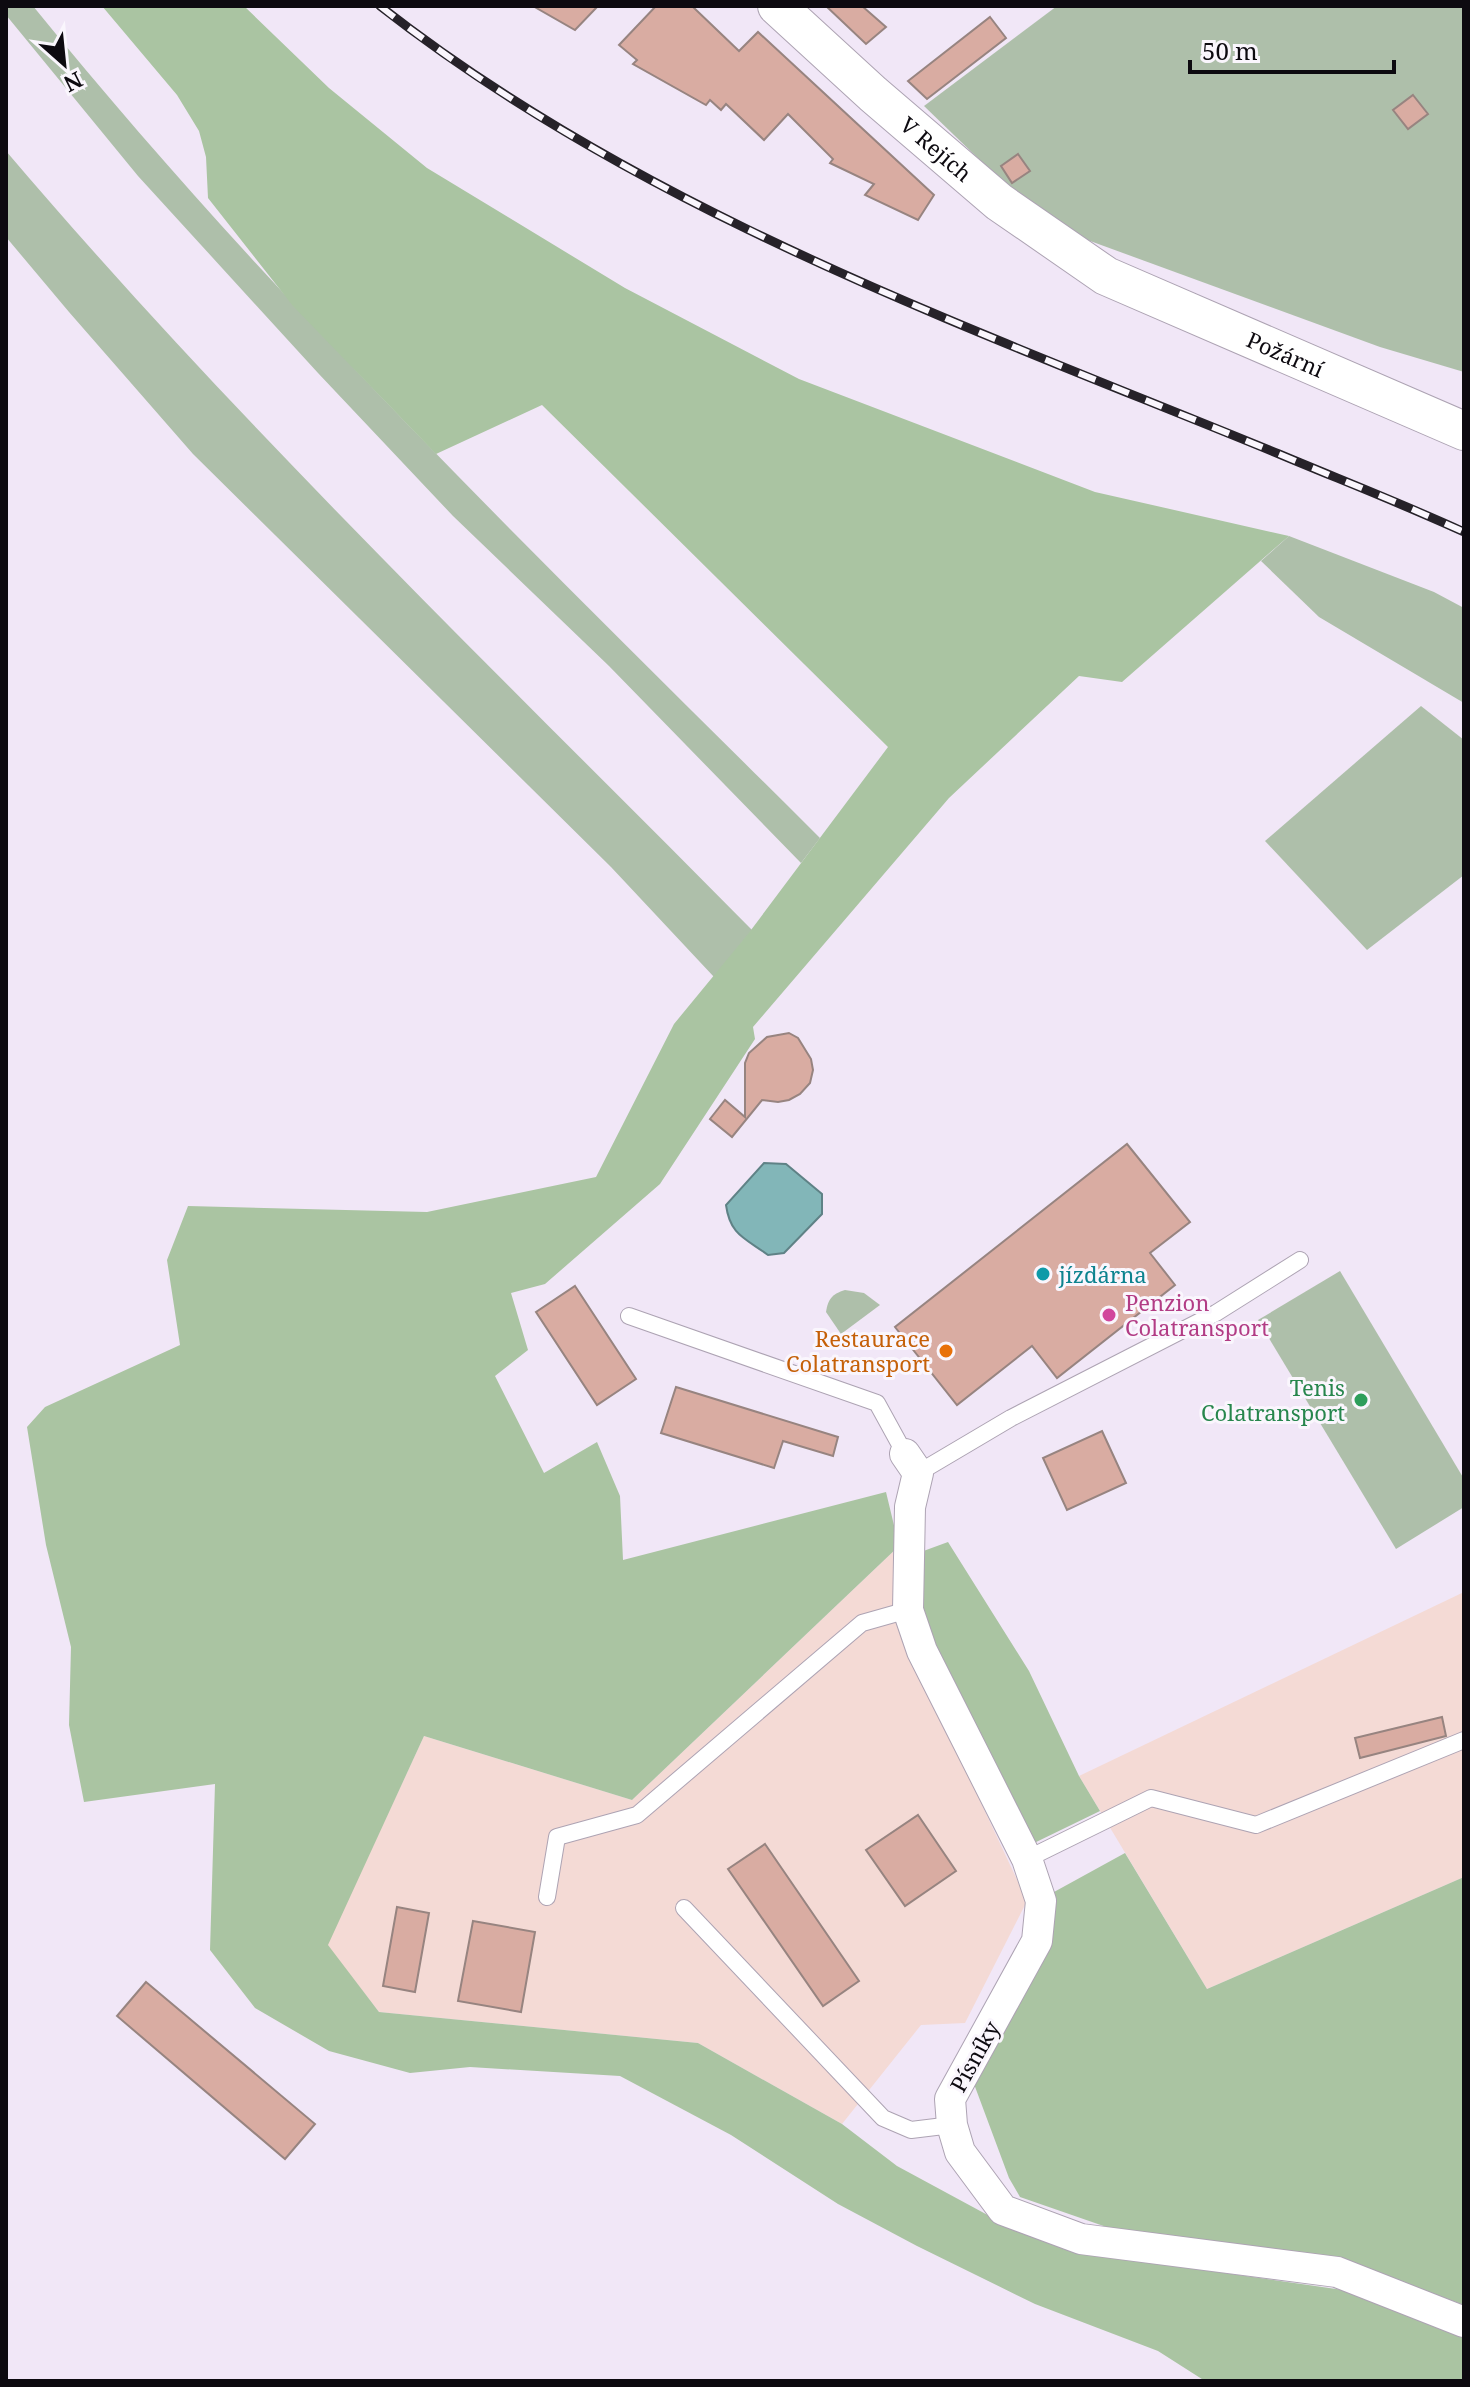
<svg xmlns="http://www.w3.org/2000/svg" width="1470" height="2387" font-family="'Noto Serif',serif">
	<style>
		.industrial { fill: #f4dad5 }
		.green { fill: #aebfaa }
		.forest { fill: #aac4a2 }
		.water { fill: #82b6b8; stroke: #5f8286; stroke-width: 2 }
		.building { fill: #d9aca2; stroke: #978480; stroke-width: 2 }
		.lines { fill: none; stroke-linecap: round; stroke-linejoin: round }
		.service-casing { stroke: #ada3b3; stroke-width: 18 }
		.minor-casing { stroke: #ada3b3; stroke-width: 32 }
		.tertiary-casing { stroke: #ada3b3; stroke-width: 40 }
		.service { stroke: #fff; stroke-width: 16 }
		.minor { stroke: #fff; stroke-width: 30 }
		.tertiary { stroke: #fff; stroke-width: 38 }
		.rail-casing { stroke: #262229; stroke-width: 9 }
		.rail { stroke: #faf6fd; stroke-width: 6; stroke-dasharray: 18; stroke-linecap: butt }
		.culture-dot { fill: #0f9aa8; stroke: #faf6fd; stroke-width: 3 }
		.hotel-dot { fill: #d1479c; stroke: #faf6fd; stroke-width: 3 }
		.food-dot { fill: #e8710a; stroke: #faf6fd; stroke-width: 3 }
		.leisure-dot { fill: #2e9e5b; stroke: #faf6fd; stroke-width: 3 }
		.labels { text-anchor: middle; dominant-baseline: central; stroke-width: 6; stroke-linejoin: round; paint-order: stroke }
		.street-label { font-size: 22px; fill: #0d0a10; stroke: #faf6fd }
		.culture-label { font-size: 22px; fill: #0d838f; stroke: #faf6fd; text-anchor: start }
		.hotel-label { font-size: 22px; fill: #b23c85; stroke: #faf6fd; text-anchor: start }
		.food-label { font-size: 22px; fill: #c56008; stroke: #faf6fd; text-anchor: end }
		.leisure-label { font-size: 22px; fill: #27864d; stroke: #faf6fd; text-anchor: end }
	</style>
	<rect width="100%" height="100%" fill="#f1e7f7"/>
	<!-- industrial -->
	<g class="industrial">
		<polygon points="899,1546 899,1628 1027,1901 965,2023 921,2025 842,2124 698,2043 379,2012 327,1945 424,1736 632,1800"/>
		<polygon points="1464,1592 1464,1877 1207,1989 1079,1776"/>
	</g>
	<!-- green -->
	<g class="green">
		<path d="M6 6H33C274 303 549 568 820 838L801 863 609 666 453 516 318 373 138 176 6 15Z"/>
		<polygon points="1057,6 1464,6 1464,372 1380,347 1071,234 1021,200 924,106"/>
		<path d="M6 151C239 425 499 674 752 930L714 977 611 867 193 454 69 312 6 237Z"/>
		<polygon points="1289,536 1434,592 1464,608 1464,703 1319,617 1261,561"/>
		<polygon points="1421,706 1464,740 1464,875 1367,950 1265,841"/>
		<polygon points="1340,1271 1464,1479 1464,1507 1396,1549 1258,1320"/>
		<path d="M845 1290 864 1293 880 1305 841 1334 826 1312C828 1299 832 1294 845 1290Z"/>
	</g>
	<!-- forest -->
	<g class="forest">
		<polygon points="102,6 244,6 329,88 427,168 625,288 799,379 1095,492 1289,536 1122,682 1079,676 949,798 753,1027 755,1039 660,1184 545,1284 511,1293 528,1350 495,1376 544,1473 597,1442 620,1496 623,1560 886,1492 899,1546 632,1800 424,1736 328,1945 379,2012 698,2043 842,2124 897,2166 995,2219 1079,2252 1343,2290 1446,2327 1464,2337 1464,2381 1205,2381 1158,2351 1035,2304 917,2246 838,2204 731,2135 620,2076 470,2067 410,2073 329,2051 255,2008 210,1950 215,1784 84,1802 69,1725 71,1647 46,1545 27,1427 45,1407 180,1345 167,1260 188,1206 427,1212 596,1177 674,1024 748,934 888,747 542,405 436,454 293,306 208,198 206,157 199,131 177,95"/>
		<polygon points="948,1542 1029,1671 1079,1776 1100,1811 1030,1845 933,1651 915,1596 918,1553"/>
		<polygon points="1125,1853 1207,1989 1464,1877 1464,2305 1336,2258 1118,2231 1020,2197 1009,2178 974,2084 1050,1947 1054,1892"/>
	</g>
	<!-- water -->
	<path class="water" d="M764 1163 786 1164 822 1194V1214L784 1253 768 1255C745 1238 730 1235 726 1205Z"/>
	<!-- building -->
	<g class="building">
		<polygon points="533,6 598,6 575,30"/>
		<polygon points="656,6 692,6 739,51 758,32 934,195 918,220 865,195 874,184 830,163 833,159 788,114 764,140 726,104 721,110 710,100 706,105 633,64 637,60 619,45"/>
		<polygon points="826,6 862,6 886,27 866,44"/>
		<polygon points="990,17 1006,38 927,99 908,81"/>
		<polygon points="1413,95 1428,114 1408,129 1393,110"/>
		<polygon points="1018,154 1030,171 1012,183 1001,166"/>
		<polygon points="789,1033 798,1038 811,1059 813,1070 810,1083 800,1094 789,1100 778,1102 762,1100 732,1137 710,1119 725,1100 745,1117 745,1063 749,1053 767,1037"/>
		<polygon points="1127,1144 1190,1222 1150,1253 1175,1285 1057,1378 1032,1346 957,1405 895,1327"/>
		<polygon points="575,1286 636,1379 597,1405 536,1312"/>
		<polygon points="676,1387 838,1437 833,1456 783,1441 774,1468 661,1433"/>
		<polygon points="1102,1431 1126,1483 1067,1510 1043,1458"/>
		<polygon points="1442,1717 1446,1736 1360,1758 1355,1738"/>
		<polygon points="918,1815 956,1871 905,1906 866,1850"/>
		<polygon points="765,1844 859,1981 823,2006 728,1869"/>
		<polygon points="397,1907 429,1913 415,1992 383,1986"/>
		<polygon points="473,1921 535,1932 521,2012 458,2001"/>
		<polygon points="146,1982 315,2124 285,2159 117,2016"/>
	</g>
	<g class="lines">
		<defs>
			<g id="service">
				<polyline points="629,1316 877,1403 905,1454"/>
				<polyline points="918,1473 1011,1418 1216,1313 1300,1260"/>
				<polyline points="1027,1859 1151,1798 1256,1825 1464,1740"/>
				<polyline points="547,1897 557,1837 637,1815 862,1623 908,1610"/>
				<polyline points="684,1908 883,2118 911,2130 952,2125"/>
			</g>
			<polyline id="minor" points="905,1454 918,1473 910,1507 908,1610 922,1651 1027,1859 1041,1901 1037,1941 950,2099 952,2125 960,2152 1003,2210 1081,2239 1337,2272 1464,2322"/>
			<g id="tertiary">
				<path id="s1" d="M777 6 873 94 999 202 1106 276 1464 431"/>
			</g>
		</defs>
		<!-- service casing -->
		<use href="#service" class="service-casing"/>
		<!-- minor casing -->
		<use href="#minor" class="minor-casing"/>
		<!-- tertiary casing -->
		<use href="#tertiary" class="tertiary-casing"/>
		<!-- service -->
		<use href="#service" class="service"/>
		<!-- minor -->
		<use href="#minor" class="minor"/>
		<!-- tertiary -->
		<use href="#tertiary" class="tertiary"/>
		<defs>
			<path id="rail" d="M380 6C646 214 970 327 1279 454 1341 480 1403 504 1464 532"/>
		</defs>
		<!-- rail casing -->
		<use href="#rail" class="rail-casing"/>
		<!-- rail -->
		<use href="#rail" class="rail"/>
	</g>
	<!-- markers -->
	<circle class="culture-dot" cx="1043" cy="1274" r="8"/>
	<circle class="hotel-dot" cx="1109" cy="1315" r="8"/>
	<circle class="food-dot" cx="946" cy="1351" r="8"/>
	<circle class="leisure-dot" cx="1361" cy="1400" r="8"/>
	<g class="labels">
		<!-- street labels -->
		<g class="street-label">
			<text stroke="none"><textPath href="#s1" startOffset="214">V Rejích</textPath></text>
			<text stroke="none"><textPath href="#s1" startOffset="622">Požární</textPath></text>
			<text transform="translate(974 2056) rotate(-61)">Písníky</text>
		</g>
		<!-- culture labels -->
		<g class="culture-label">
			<text x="1059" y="1274">jízdárna</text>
		</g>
		<!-- hotel labels -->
		<g class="hotel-label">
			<text x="1125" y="1302">Penzion<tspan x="1125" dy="25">Colatransport</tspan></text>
		</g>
		<!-- food labels -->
		<g class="food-label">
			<text x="930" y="1338">Restaurace<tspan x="930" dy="25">Colatransport</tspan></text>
		</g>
		<!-- leisure labels -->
		<g class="leisure-label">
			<text x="1345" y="1387">Tenis<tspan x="1345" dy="25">Colatransport</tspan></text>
		</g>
	</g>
	<!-- border -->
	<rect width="1470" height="2387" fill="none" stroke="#0d0a10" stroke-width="16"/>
	<!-- north arrow -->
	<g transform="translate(64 64) rotate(153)" stroke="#faf6fd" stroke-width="6" paint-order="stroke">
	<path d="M0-6L14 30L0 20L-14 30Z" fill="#0d0a10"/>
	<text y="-12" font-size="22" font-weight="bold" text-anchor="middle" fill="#0d0a10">N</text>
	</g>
	<!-- scale -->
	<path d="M1190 60v12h204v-12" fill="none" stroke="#0d0a10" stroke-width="4"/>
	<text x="1202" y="60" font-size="24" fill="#0d0a10" stroke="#faf6fd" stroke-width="6" paint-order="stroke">50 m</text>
</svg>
